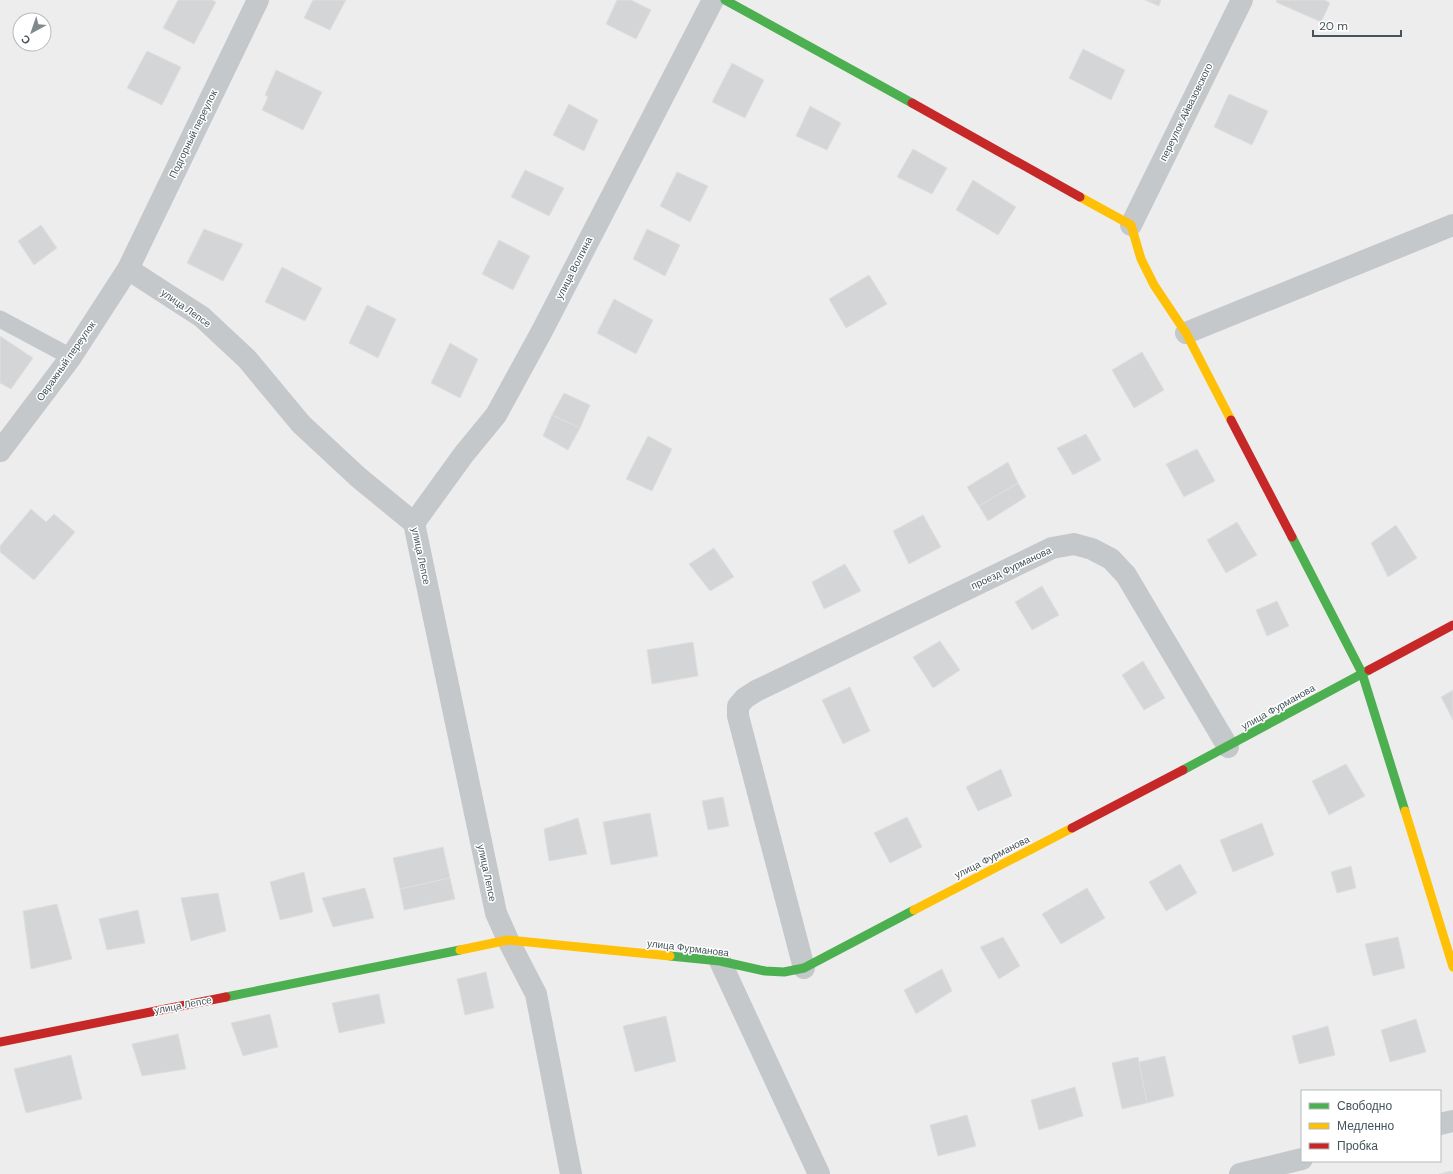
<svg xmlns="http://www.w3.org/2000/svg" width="1453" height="1174" font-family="'DM Sans',sans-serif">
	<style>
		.building { fill: #d4d5d6; stroke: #dfdfe0 }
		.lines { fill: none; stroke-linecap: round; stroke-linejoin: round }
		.lane { stroke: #c4c8ca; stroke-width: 17 }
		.street { stroke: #c4c8ca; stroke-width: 22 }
		.fast { stroke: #4caf50; stroke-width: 9 }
		.slow { stroke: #ffc107; stroke-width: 9 }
		.jam { stroke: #c62828; stroke-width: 9 }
		.labels { text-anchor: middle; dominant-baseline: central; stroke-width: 3; stroke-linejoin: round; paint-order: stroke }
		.street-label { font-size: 10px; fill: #44545a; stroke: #fff }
	</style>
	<rect width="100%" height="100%" fill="#eeeded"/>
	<!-- building -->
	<g class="building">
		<polygon points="178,0 212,0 216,2 194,44 163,28"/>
		<polygon points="313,0 346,0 330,30 304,18"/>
		<polygon points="617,0 631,0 651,10 636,39 606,24"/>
		<polygon points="1145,0 1161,0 1159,6"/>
		<polygon points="1277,0 1325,0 1330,3 1321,22 1276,2"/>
		<polygon points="1083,49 1125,70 1111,100 1069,78"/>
		<polygon points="147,51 181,67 162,105 127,88"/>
		<polygon points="732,63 764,80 745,118 712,102"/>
		<polygon points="276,70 322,92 303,130 262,110 268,97 265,95"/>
		<polygon points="1229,94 1268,111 1252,145 1214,127"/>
		<polygon points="569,104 598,120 584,151 553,135"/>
		<polygon points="810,106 841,123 827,150 796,136"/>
		<polygon points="913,149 947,168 932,194 897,177"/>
		<polygon points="525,170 564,188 549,216 511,197"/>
		<polygon points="677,172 708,186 690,222 660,206"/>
		<polygon points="973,180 1016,207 998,235 956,210"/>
		<polygon points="41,225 57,248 34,265 18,241"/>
		<polygon points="204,229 243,244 223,281 187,263"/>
		<polygon points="647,229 680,245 665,276 633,259"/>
		<polygon points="499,240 530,256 513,290 482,274"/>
		<polygon points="282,267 322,288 305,321 265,302"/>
		<polygon points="869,275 887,304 846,328 829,299"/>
		<polygon points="614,299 653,320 636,354 597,333"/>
		<polygon points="367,305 396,319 378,358 349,343"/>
		<polygon points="0,336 33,358 11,389 0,383"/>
		<polygon points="450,343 478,359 460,398 431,383"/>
		<polygon points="1142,352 1164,390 1134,408 1112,370"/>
		<polygon points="564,393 590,405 580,428 552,415"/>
		<polygon points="552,415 580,428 568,450 543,436"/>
		<polygon points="1086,434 1101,460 1073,475 1057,448"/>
		<polygon points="648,436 672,449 652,491 626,479"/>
		<polygon points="1197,449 1215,481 1184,497 1166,464"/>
		<polygon points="1008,462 1018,483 979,506 967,487"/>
		<polygon points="1018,483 1026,497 988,521 979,506"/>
		<polygon points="31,509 46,522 54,514 75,532 34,580 0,552 0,546"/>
		<polygon points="923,515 941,547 909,564 893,531"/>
		<polygon points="1237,522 1257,555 1226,573 1207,540"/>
		<polygon points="1396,525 1417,558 1388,577 1371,543"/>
		<polygon points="714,548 734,577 710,591 689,564"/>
		<polygon points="845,564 861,591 824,609 812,582"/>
		<polygon points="1042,586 1059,615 1032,630 1015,602"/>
		<polygon points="1277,601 1289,626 1267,636 1256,610"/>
		<polygon points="940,641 960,670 933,688 913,657"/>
		<polygon points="693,642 698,676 652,684 647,650"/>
		<polygon points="1143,661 1165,698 1144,710 1122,675"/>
		<polygon points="850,687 870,731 843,744 822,700"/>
		<polygon points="1453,690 1453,720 1441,697"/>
		<polygon points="1346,764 1365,796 1329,815 1312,781"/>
		<polygon points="1001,769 1012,796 978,811 966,787"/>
		<polygon points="723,797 729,826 708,830 702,801"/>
		<polygon points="650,813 658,856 611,865 603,822"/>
		<polygon points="907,817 922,847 890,863 874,833"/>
		<polygon points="578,818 587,854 549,861 544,829"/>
		<polygon points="1262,823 1274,855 1233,872 1220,840"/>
		<polygon points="443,847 450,878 400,889 393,858"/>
		<polygon points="1180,864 1197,893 1166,911 1149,882"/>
		<polygon points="1351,866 1356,888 1337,893 1331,872"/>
		<polygon points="304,872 313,912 280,920 270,882"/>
		<polygon points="450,878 455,899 404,910 400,889"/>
		<polygon points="365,888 374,918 333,927 322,898"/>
		<polygon points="1087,888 1105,918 1061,944 1042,914"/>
		<polygon points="218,893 226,931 191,941 181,898"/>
		<polygon points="57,904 72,959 31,969 23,911"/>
		<polygon points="138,910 145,943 107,950 99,919"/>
		<polygon points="1003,937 1020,966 999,979 980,947"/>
		<polygon points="1398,937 1405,968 1373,976 1365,944"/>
		<polygon points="942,969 952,991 916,1014 904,990"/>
		<polygon points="486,972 494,1008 465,1015 457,979"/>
		<polygon points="379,994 385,1023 339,1033 332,1003"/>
		<polygon points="270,1014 278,1047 243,1056 231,1023"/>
		<polygon points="666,1016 676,1061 635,1072 623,1026"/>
		<polygon points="1416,1019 1426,1052 1390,1062 1381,1030"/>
		<polygon points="1328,1026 1335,1055 1299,1064 1292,1036"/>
		<polygon points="178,1034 186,1069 142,1076 132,1044"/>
		<polygon points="71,1055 82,1099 26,1113 14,1069"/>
		<polygon points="1165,1056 1174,1096 1147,1103 1139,1062"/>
		<polygon points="1138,1057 1147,1103 1122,1109 1112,1063"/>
		<polygon points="1075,1087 1083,1116 1039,1130 1031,1100"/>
		<polygon points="967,1115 976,1146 938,1156 930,1125"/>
		<polygon points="1452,1171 1453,1174 1439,1174"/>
	</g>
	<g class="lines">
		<!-- lane -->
		<polyline class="lane" points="0,319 71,357"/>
		<!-- street -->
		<g class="street">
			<polyline points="1131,225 1242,0"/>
			<polyline points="128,269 202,317 247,359 301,424 358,477 414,523 496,913 508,940 536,994 571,1174"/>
			<polyline points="1186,333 1453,225"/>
			<polyline points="0,451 71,357 128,269 258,0"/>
			<polyline points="414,523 464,454 496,415 542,331 713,0"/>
			<polyline points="720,961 819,1174"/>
			<polyline points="804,968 738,716 738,706 745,698 756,691 1052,548 1074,544 1092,549 1111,559 1126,575 1228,747"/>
			<polyline points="1440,1124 1453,1121"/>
			<polyline points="1240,1174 1302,1159"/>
		</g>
		<!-- fast -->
		<g class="fast">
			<polyline points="725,0 912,103"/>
			<polyline points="1292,537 1362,673 1405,811"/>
			<polyline points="1183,770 1369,670"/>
			<polyline points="670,956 720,961 765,971 784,972 804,968 914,910"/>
			<polyline points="226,997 460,950"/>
		</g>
		<!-- slow -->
		<g class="slow">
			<polyline points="1080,197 1131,225 1141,259 1154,285 1186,333 1231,420"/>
			<polyline points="1405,811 1453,967"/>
			<polyline points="914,910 1072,828"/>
			<polyline points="460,950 508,940 670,956"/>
		</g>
		<!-- jam -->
		<g class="jam">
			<polyline points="912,103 1080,197"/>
			<polyline points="1231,420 1292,537"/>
			<polyline points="1369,670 1453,625"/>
			<polyline points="1072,828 1183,770"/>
			<polyline points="0,1042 226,997"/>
		</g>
	</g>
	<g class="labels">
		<!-- street labels -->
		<g class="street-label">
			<text transform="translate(1186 112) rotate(-64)">переулок Айвазовского</text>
			<text transform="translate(193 134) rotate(-64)">Подгорный переулок</text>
			<text transform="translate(574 268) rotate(-63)">улица Волгина</text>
			<text transform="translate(186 308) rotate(35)">улица Лепсе</text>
			<text transform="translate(66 361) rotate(-55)">Овражный переулок</text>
			<text transform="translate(421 556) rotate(78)">улица Лепсе</text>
			<text transform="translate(1011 568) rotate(-25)">проезд Фурманова</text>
			<text transform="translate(1278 707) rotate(-29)">улица Фурманова</text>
			<text transform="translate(992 857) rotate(-27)">улица Фурманова</text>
			<text transform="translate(487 873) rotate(78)">улица Лепсе</text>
			<text transform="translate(688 948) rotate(7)">улица Фурманова</text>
			<text transform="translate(183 1005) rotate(-11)">улица Лепсе</text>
		</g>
	</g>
	<!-- legend -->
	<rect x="1301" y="1090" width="140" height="72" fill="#ffffff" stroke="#b4bbbd"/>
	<rect x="1309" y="1103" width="20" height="6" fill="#4caf50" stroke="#b4bbbd"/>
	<text x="1337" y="1110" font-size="12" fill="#44545a">Свободно</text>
	<rect x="1309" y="1123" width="20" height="6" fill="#ffc107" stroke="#b4bbbd"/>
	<text x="1337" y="1130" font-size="12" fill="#44545a">Медленно</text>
	<rect x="1309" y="1143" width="20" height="6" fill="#c62828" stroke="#b4bbbd"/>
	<text x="1337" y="1150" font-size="12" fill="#44545a">Пробка</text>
	<!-- north arrow -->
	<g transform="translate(32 32) rotate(220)"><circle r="19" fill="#ffffff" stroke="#b4bbbd"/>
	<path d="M0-3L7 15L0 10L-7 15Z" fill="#808a8d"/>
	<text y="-6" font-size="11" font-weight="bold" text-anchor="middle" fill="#44545a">С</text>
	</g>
	<!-- scale -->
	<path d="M1313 30v6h88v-6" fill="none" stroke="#44545a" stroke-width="2"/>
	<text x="1319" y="30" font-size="12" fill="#44545a" stroke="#ffffff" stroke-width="3" paint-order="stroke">20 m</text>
</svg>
